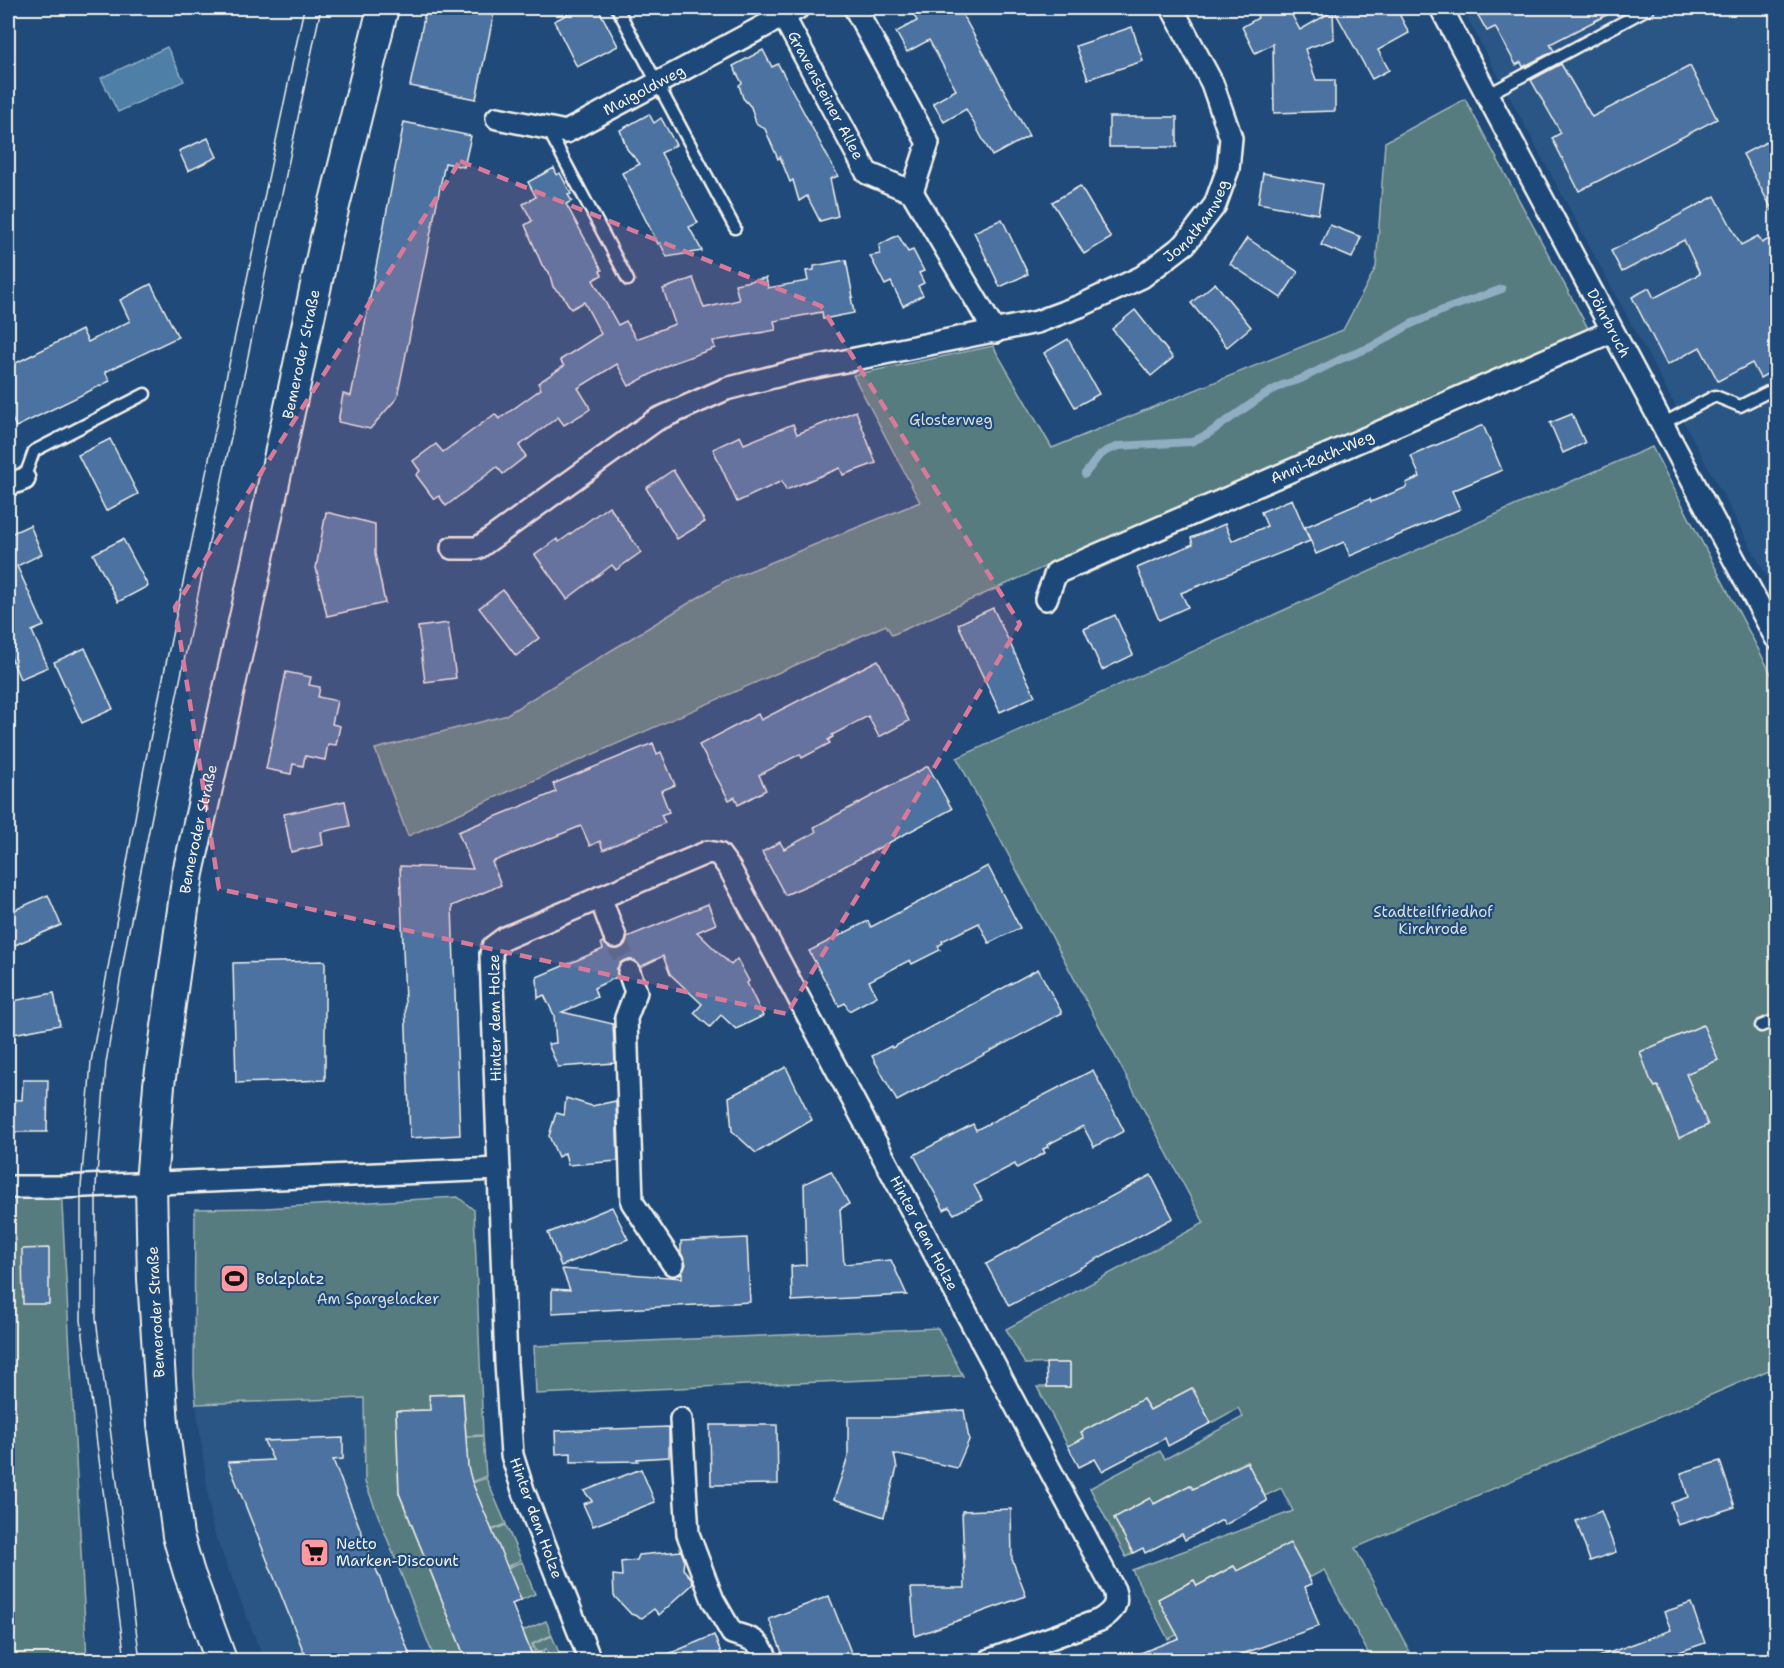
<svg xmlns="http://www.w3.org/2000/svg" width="1784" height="1668" font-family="'Shantell Sans',sans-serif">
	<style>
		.built { fill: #2c5685 }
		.green { fill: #577b80; stroke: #a6b6b4; stroke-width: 1.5 }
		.water { fill: #4e7fa7; stroke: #90adc1; stroke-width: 1.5 }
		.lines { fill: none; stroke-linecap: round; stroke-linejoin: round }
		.stream { stroke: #90adc1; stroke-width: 8 }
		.building { fill: #4c72a0; stroke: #f4f1e8; stroke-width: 1.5 }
		.street-tunnel { stroke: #3f638a; stroke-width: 21; stroke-dasharray: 21 10; stroke-linecap: butt }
		.lane-casing { stroke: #f4f1e8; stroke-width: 15 }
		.street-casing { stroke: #f4f1e8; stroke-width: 26 }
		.secondary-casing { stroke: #f4f1e8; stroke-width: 34 }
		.lane { stroke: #1f4a7a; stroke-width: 10 }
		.street { stroke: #1f4a7a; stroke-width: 21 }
		.secondary { stroke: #1f4a7a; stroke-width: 30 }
		.tram { stroke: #f4f1e8; stroke-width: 1.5 }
		.marked { fill: #d87a9a; fill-opacity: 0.2; stroke: #d87a9a; stroke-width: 4.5; stroke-dasharray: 12 8; stroke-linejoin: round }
		.labels { text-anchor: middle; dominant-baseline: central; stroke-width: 4.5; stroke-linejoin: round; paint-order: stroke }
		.street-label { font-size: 15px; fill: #f4f1e8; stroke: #1f4a7a }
		.park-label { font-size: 15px; fill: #dcdfd8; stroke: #1f4a7a }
		.poi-label { font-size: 15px; fill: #f4f1e8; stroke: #1f4a7a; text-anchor: start }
	</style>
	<rect width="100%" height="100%" fill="#1f4a7a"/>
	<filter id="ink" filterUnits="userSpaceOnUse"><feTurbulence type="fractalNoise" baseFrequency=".0167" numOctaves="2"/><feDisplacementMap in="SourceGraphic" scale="12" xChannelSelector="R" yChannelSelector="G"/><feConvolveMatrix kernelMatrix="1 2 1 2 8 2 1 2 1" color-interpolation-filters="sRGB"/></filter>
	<g filter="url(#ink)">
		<!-- built -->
		<g class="built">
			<polygon points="1462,8 1768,8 1776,28 1776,594"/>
			<polygon points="364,1397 365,1482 435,1660 264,1660 213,1530 196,1404"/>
		</g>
		<!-- green -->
		<g class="green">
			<polygon points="1465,99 1598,347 1080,577 1071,555 892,635 886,625 408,836 375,749 504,716 725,581 920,502 853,375 993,346 1052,448 1343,330 1376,267 1385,142"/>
			<polygon points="1652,447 1776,683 1776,1367 1355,1548 1414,1660 1372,1660 1324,1570 1309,1578 1290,1543 1237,1571 1233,1566 1197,1586 1194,1580 1158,1599 1177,1635 1168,1639 1132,1570 1293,1511 1281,1488 1265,1496 1246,1461 1193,1489 1190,1485 1154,1504 1150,1498 1114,1518 1133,1553 1126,1557 1090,1488 1160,1451 1165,1459 1243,1417 1238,1408 1211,1423 1192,1388 1150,1410 1143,1399 1081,1432 1084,1438 1068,1446 1037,1387 1070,1387 1070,1363 1025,1364 1006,1329 1204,1223 957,758 1530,499"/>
			<polygon points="8,1187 61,1187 87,1660 8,1660"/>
			<polygon points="458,1197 474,1210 483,1435 466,1436 463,1393 430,1395 430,1410 396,1411 399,1493 466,1660 435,1660 365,1482 364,1398 196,1404 194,1374 195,1209 265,1208"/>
			<polygon points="938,1328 963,1376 536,1394 534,1346"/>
			<polygon points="483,1436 486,1476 471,1482 468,1467 466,1437"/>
			<polygon points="486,1478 506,1524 491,1530 472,1483"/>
			<polygon points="506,1525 521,1560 506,1567 491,1531"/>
			<polygon points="522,1562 535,1594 521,1600 507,1568"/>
			<polygon points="546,1621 552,1635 532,1644 535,1654 532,1655 523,1631"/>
			<polygon points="552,1636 562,1660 551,1660 546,1649 537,1653 533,1644"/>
		</g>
		<!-- water -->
		<polygon class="water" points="167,47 184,81 118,112 101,78"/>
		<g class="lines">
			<!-- stream -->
			<polyline class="stream" points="1085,474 1098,457 1106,451 1119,446 1191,442 1208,434 1261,397 1282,385 1301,379 1341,359 1371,347 1411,324 1443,310 1502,289"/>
		</g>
		<!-- building -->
		<g class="building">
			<polygon points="426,8 495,8 476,99 410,86"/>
			<polygon points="580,8 598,8 618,46 577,67 554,21"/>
			<polygon points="910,8 959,8 1029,136 992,156 966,109 944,122 933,103 956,90 929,40 907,52 896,32 917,21"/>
			<polygon points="1267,8 1288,8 1300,30 1333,11 1334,39 1305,49 1316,80 1335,80 1335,111 1274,113 1273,44 1255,53 1242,27 1258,18 1256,13"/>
			<polygon points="1333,8 1396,8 1409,33 1378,50 1389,70 1372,79"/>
			<polygon points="1474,8 1620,8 1550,44 1554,51 1523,67 1521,62 1516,65 1495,27 1487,31"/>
			<polygon points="1132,27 1143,61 1088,79 1076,46"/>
			<polygon points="763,50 772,67 778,64 838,176 830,179 838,216 820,221 807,196 799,201 793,180 790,182 780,157 778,159 765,129 756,123 751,107 743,98 739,85 742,83 733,66"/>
			<polygon points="1561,64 1592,117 1690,66 1717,119 1579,191 1552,138 1561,133 1531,80"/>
			<polygon points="649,114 654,123 661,118 676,145 661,153 698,223 689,227 702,251 667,257 660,243 658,244 622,173 640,164 627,149 620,130"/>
			<rect x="1109" y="117" width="68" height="30"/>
			<polygon points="404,122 471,136 464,167 445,163 397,398 370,429 338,422 343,394 351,396"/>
			<polygon points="1776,137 1776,217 1743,154"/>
			<polygon points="208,138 217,157 188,171 179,151"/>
			<polygon points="554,168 557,175 560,173 571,194 568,195 572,201 566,204 602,270 600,271 602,275 593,280 618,325 626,321 636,339 675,324 663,289 693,278 704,308 739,300 735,284 766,278 768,288 808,281 806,271 814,270 814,266 846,260 853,297 851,297 854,313 823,319 822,312 774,321 776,330 713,341 715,348 670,364 629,386 617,364 578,388 588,404 590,409 586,412 564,425 558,417 519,446 526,456 503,474 497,467 446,506 439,496 434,499 416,475 420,471 413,461 436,444 443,452 495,414 499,419 541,389 538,383 564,366 560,360 601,334 584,302 571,309 563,296 553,287 549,272 542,265 525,225 532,221 523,204 536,197 528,182"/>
			<polygon points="1263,173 1323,184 1318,214 1258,203"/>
			<polygon points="1080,186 1111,238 1084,254 1052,202"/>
			<polygon points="1715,196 1741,245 1758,236 1762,243 1776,235 1776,369 1760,378 1752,363 1718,381 1700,347 1667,365 1632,297 1649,288 1654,298 1700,274 1684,240 1622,272 1611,251"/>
			<polygon points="1002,219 1028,274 1000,287 974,232"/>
			<polygon points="1330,225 1361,237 1352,258 1321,245"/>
			<polygon points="898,235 908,252 913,250 924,271 919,273 924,283 918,286 923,295 903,306 891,282 885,285 870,256 880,254 879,245"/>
			<polygon points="1247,238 1298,272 1281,298 1230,264"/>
			<polygon points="1215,283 1251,327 1227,347 1191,303"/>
			<polygon points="151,284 178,337 105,372 110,381 16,427 8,410 8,367 82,330 88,342 130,321 120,300"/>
			<polygon points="1135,310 1173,358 1151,376 1112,329"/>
			<polygon points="1068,339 1099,394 1075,407 1044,353"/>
			<polygon points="856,411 876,463 843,475 840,468 786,490 782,481 737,502 713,449 740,436 744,444 793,424 797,434"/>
			<polygon points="1572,414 1585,443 1563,453 1550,423"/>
			<polygon points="1483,425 1502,470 1452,491 1460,509 1350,556 1344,542 1316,554 1305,527 1370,499 1371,502 1407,487 1406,483 1420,477 1411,456"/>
			<polygon points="110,439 138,494 106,511 78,455"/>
			<polygon points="673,470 705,522 677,539 646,488"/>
			<polygon points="1292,499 1310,541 1181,593 1188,607 1159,620 1137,568 1193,544 1191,538 1225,524 1232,541 1267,526 1261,512"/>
			<polygon points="609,506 641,552 616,570 612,565 567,599 535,555 557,539 559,542"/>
			<polygon points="326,512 375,524 375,554 385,603 327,616 316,568"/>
			<polygon points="30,525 42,554 17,566 44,626 32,631 48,667 20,679 8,650 8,535"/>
			<polygon points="123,539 148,586 118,602 93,554"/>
			<polygon points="503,590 539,638 516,656 479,608"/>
			<polygon points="993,608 1035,696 1000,712 958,624"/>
			<polygon points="1115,615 1133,655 1102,670 1084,629"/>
			<polygon points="448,623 456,678 425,682 418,627"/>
			<polygon points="85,648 113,709 82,723 54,662"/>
			<polygon points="878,660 909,721 879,737 868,716 832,735 833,737 828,740 830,743 802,758 800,754 759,775 766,790 738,805 735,797 729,800 699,745 758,714 761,720"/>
			<polygon points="286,672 311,677 309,685 320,687 318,697 337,701 332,724 340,726 336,745 328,744 325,760 305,756 303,766 293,764 291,774 266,769"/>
			<polygon points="653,743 657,754 661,752 675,785 661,791 669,812 661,815 665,823 603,850 600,841 590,846 581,826 492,862 501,885 452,906 460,1135 410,1138 400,866 473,869 458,832 556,792 553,784"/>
			<polygon points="928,766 952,809 817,881 785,895 762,852 780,842 784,849 816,832 814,827"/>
			<polygon points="345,801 350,826 321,832 323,845 291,852 284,814"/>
			<polygon points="988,866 1020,928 989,943 979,923 942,941 943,943 938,946 940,950 912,964 910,960 869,981 877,996 849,1011 845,1003 839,1006 809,951 868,921 871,927"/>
			<polygon points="48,895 61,925 8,948 8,913"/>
			<polygon points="708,904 716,924 697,932 731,965 737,959 749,981 747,983 763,1016 736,1029 721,1015 710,1027 694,1013 702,1004 670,974 663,956 640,967 632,960 625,960 620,963 617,969 617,977 594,988 597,997 562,1012 613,1024 615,1063 558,1067 548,1044 556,1043 554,1015 544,995 538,998 537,977 603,949 601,943 603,942 612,949 620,949 625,945 627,937"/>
			<polygon points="325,961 325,1080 236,1083 233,963"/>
			<polygon points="1038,969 1062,1013 897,1101 872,1056 891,1046 892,1048"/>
			<polygon points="54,993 60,1025 13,1034 8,1002"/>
			<polygon points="1703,1025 1718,1060 1686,1074 1708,1125 1679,1138 1658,1086 1655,1087 1650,1079 1640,1052"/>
			<polygon points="786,1067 812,1120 756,1153 732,1131 729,1097"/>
			<polygon points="1093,1070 1124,1131 1094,1147 1083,1126 1047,1145 1048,1147 1043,1149 1045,1153 1017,1168 1015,1164 974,1185 982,1200 954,1214 949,1207 944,1210 914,1155 973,1124 976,1130"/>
			<polygon points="23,1080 48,1080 47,1132 8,1132 8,1099 22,1100"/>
			<polygon points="566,1098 592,1106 616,1101 618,1161 568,1165 565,1153 558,1157 549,1136 556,1113 564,1115"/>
			<polygon points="831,1171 849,1204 840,1209 844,1264 891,1260 907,1295 792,1301 791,1266 806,1265 804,1184"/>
			<polygon points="1151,1175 1173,1218 1009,1306 986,1264"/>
			<polygon points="612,1207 628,1239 561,1266 548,1233"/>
			<polygon points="747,1238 750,1302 552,1313 552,1289 570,1290 562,1269 682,1278 682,1272 686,1264 681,1253 681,1241"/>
			<polygon points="49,1248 49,1304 23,1304 22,1249"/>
			<polygon points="1046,1363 1070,1363 1070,1387 1047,1387"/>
			<polygon points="1192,1388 1211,1423 1168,1446 1165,1438 1102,1471 1095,1459 1079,1467 1068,1446 1084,1438 1081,1432 1143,1399 1150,1410"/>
			<polygon points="463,1394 468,1467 472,1482 521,1600 512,1604 534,1660 466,1660 399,1493 396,1411 430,1410 429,1395"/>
			<polygon points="964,1410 969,1440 957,1468 894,1454 897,1468 884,1517 834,1499 848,1457 848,1417 893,1417 922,1413"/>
			<polygon points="710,1425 777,1425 778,1484 711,1485"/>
			<polygon points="669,1427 669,1457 637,1459 638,1461 571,1462 571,1453 556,1454 555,1431"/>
			<polygon points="343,1438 343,1459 333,1460 412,1660 307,1660 228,1462 273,1460 264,1441"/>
			<polygon points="1720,1461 1735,1507 1678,1525 1671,1503 1688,1497 1681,1473"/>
			<polygon points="1247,1462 1267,1501 1225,1525 1222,1520 1185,1540 1182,1534 1145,1553 1143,1548 1133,1553 1114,1518 1150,1498 1154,1504 1190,1485 1193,1489"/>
			<polygon points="641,1469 655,1502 593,1526 583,1504 592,1501 584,1491"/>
			<polygon points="1011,1509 1012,1559 1026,1596 915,1636 911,1588 965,1588 962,1511"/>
			<polygon points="1601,1511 1616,1552 1590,1561 1576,1521"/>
			<polygon points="1290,1543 1312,1584 1305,1587 1319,1626 1226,1660 1126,1660 1125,1659 1179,1638 1158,1599 1194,1580 1197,1586 1234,1566 1237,1571"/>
			<polygon points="681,1551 684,1559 683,1569 691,1578 693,1584 659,1615 654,1609 642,1618 631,1614 614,1596 613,1575 622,1576 621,1562 637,1560 639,1555"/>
			<polygon points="829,1596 854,1660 785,1660 769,1619"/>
			<polygon points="1691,1603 1705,1643 1656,1660 1595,1660 1595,1658 1671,1630 1664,1612"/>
			<polygon points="714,1635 724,1660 654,1660"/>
		</g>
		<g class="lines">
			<!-- street-tunnel -->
			<polyline class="street-tunnel" points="615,937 629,972"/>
			<defs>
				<g id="lane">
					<polyline points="617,8 735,228"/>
					<polyline points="1487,95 1649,8"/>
					<polyline points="547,128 628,280"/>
					<polyline points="1662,424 1715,396 1740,406 1776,388"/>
					<polyline points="24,479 34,451 145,394"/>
					<polyline points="1761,1026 1776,1020"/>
				</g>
				<g id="street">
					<path id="s1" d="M779 8 867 173 912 192 995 332"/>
					<polyline points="855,8 928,143 912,192"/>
					<path id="s2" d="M1441 8 1776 638"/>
					<path id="s3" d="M497 118 566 132 798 8"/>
					<polyline points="8,485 24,479"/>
					<path id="s4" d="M452 548H478L656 420 726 389 796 371 1037 322 1080 306 1142 277 1185 244 1215 205 1228 169 1231 138 1212 83 1172 8"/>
					<path id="s5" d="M1046 599 1056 573 1612 331"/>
					<polyline points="600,897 615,937"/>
					<polyline points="629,972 636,992 626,1018 632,1202 673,1264"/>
					<polyline points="8,1187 61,1187 499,1169"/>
					<path d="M681 1419 688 1534 713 1600 732 1633C752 1639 759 1639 767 1660"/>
					<path id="s6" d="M590 1660 523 1490 512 1455 506 1363 491 954 493 947 505 938 708 852 719 854 730 869 1114 1590C1119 1605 1112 1612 1100 1620L990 1660"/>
				</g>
				<g id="secondary">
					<path id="s7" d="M221 1660 189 1573 178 1536 163 1424 153 1279 151 1183 159 1085 188 873 252 586 326 238 383 8"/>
				</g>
			</defs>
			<!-- lane casing -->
			<use href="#lane" class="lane-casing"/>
			<!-- street casing -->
			<use href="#street" class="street-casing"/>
			<!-- secondary casing -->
			<use href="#secondary" class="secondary-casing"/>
			<!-- lane -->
			<use href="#lane" class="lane"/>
			<!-- street -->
			<use href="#street" class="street"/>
			<!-- secondary -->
			<use href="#secondary" class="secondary"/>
			<!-- tram -->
			<g class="tram">
				<polyline points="125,1660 81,1320 81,1187 91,1062 144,768 304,8"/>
				<polyline points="140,1660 96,1319 96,1186 106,1063 127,940 161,771 321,8"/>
			</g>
		</g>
	</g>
	<!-- marked area -->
	<path class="marked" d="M460 161 821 306 1020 624 787 1014 219 889 175 607Z"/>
	<!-- icons -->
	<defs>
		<symbol id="stadium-square" viewBox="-11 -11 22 22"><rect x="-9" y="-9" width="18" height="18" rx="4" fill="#ff9aa2" stroke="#1f4a7a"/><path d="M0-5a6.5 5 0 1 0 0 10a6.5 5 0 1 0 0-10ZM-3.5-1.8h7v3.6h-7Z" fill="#111"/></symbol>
		<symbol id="supermarket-square" viewBox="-11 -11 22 22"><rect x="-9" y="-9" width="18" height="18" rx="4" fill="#ff9aa2" stroke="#1f4a7a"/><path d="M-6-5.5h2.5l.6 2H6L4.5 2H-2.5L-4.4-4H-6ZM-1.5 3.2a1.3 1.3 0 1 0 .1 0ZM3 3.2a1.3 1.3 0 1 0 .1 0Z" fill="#111"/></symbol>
	</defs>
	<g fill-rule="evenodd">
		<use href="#stadium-square" x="218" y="1262" width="33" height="33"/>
		<use href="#supermarket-square" x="298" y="1536" width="33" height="33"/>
	</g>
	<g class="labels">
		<!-- street labels -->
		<g class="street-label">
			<text stroke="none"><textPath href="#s3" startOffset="159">Maigoldweg</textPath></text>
			<text stroke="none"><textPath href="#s1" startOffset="99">Gravensteiner Allee</textPath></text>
			<text stroke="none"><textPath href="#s4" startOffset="834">Jonathanweg</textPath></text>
			<text stroke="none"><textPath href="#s2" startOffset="357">Döhrbruch</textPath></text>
			<text stroke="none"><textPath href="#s7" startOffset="1329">Bemeroder Straße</textPath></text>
			<text stroke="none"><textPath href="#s5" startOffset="318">Anni-Rath-Weg</textPath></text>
			<text stroke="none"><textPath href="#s7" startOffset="843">Bemeroder Straße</textPath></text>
			<text transform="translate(495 1018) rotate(-91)">Hinter dem Holze</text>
			<text stroke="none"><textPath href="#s6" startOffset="1406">Hinter dem Holze</textPath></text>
			<text transform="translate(156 1312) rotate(-93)">Bemeroder Straße</text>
			<text transform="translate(536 1518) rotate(70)">Hinter dem Holze</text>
		</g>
		<!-- park labels -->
		<g class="park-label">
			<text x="951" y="420">Glosterweg</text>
			<text x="1433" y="912">Stadtteilfriedhof<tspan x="1433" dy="17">Kirchrode</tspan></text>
			<text x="378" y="1299">Am Spargelacker</text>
		</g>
		<!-- poi labels -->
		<g class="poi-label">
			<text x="256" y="1279">Bolzplatz</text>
			<text x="336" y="1544">Netto<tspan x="336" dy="17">Marken-Discount</tspan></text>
		</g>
	</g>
	<!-- margin -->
	<rect width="1784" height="1668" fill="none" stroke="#1f4a7a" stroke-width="30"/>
	<rect x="15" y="15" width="1754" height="1638" fill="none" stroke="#f4f1e8" stroke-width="2" filter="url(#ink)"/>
</svg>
